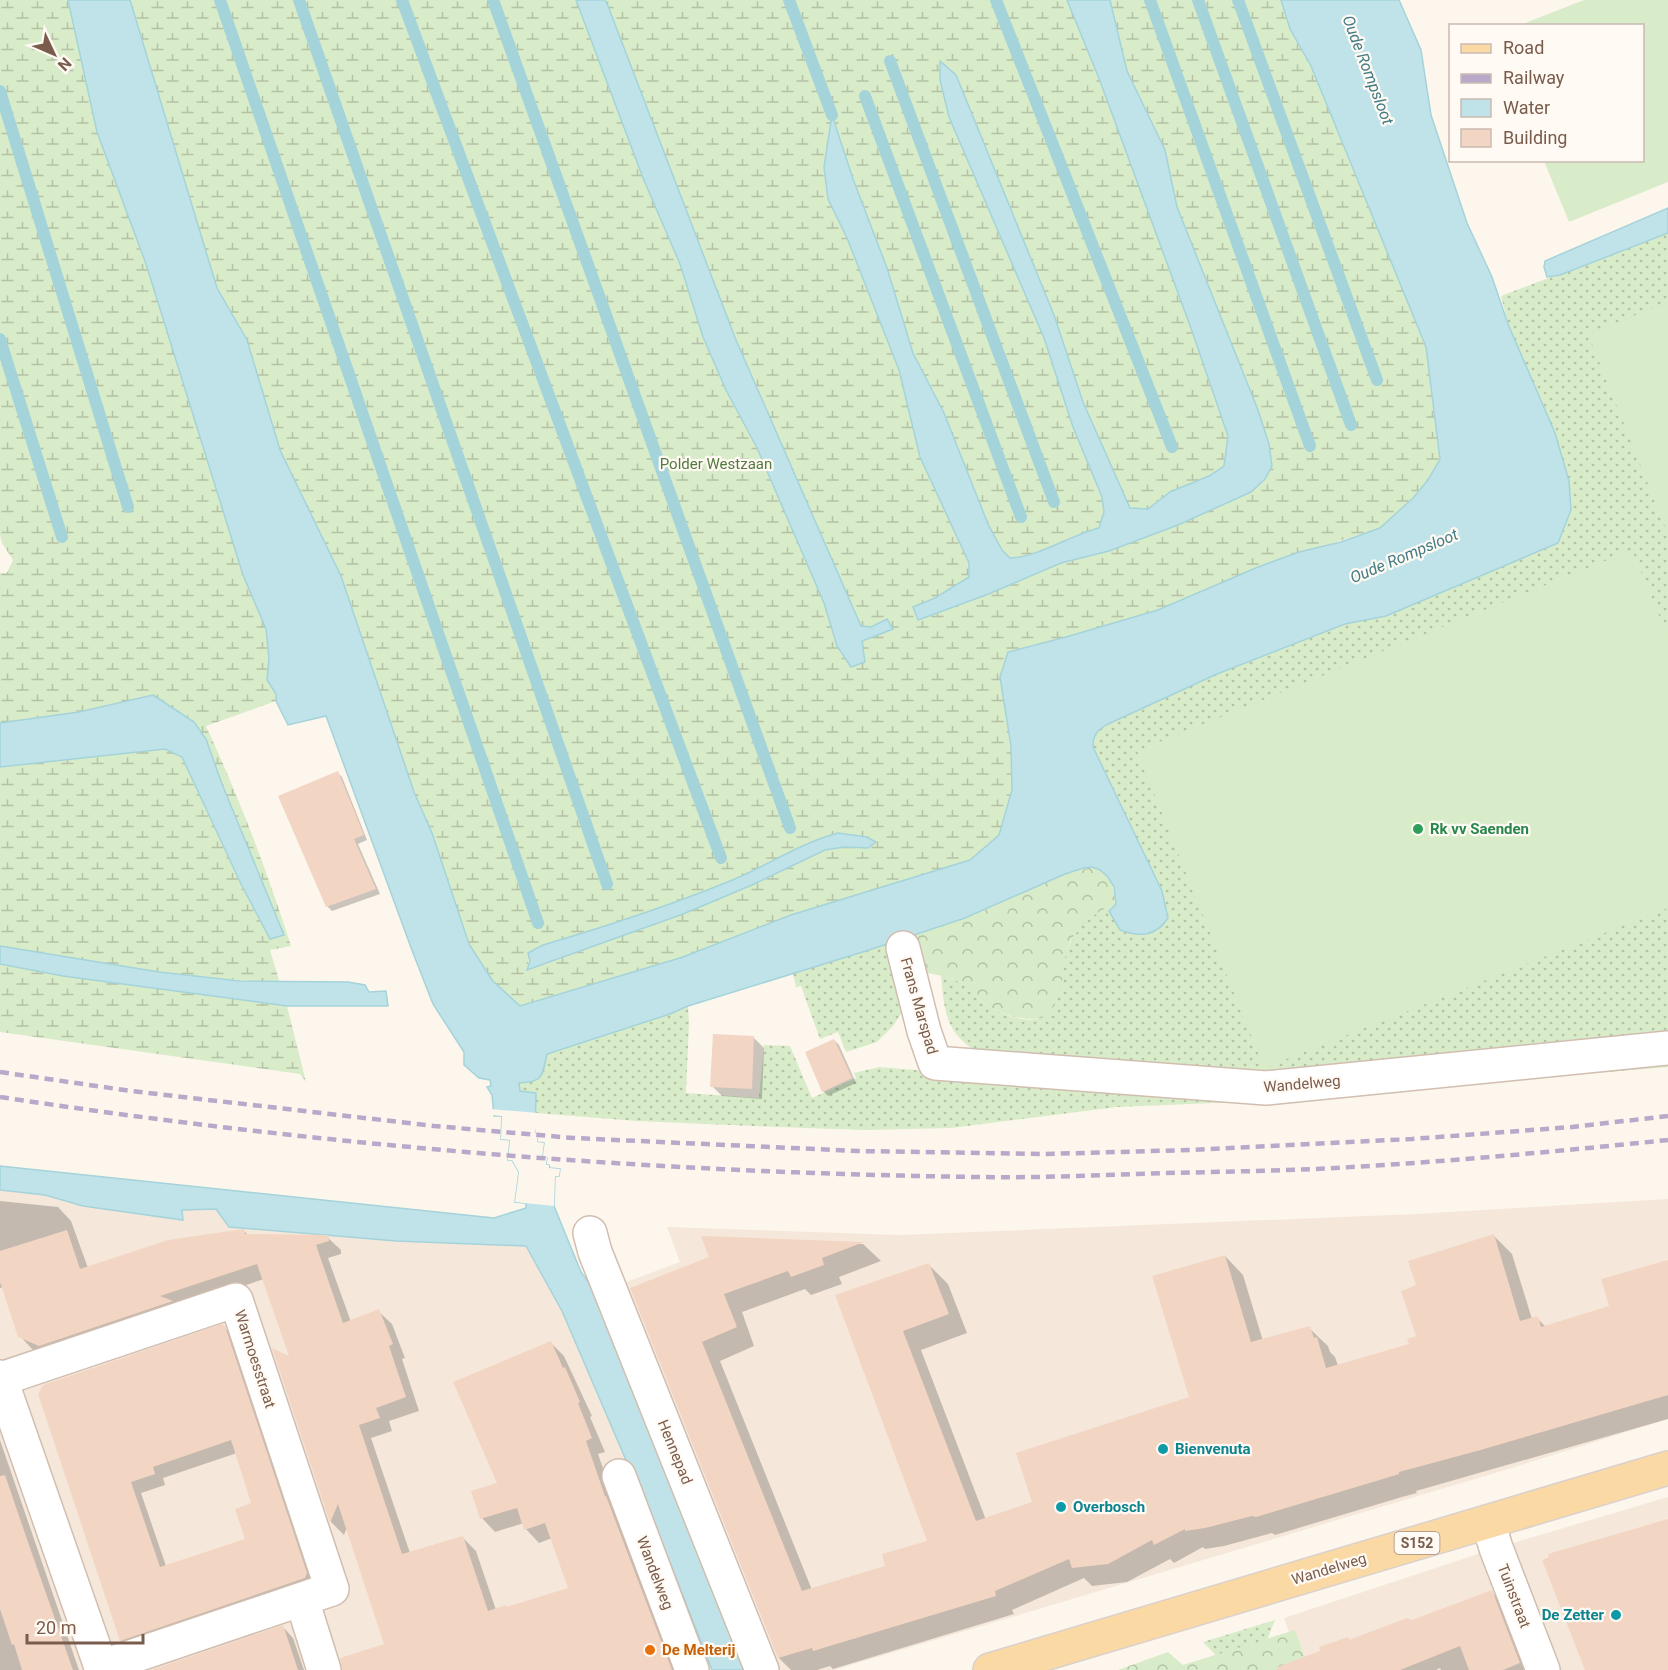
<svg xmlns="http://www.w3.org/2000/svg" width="1668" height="1670" font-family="Roboto,sans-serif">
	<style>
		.residential { fill: #f5e8da }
		.grass { fill: url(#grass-dots) }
		.forest { fill: url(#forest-crowns) }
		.wetland { fill: url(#wetland-marsh); fill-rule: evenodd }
		.pitch { fill: #d8ecc9 }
		.water { fill: #bfe3e8; stroke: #a5d3da; stroke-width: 1.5 }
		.pier { fill: #fdf6ec }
		.shadow { fill: #0003; fill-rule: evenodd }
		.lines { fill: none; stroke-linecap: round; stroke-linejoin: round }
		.stream { stroke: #a5d3da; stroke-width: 12 }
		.building { fill: #f3d5c3; fill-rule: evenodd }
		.minor-casing { stroke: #d1beb0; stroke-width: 36 }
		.major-casing { stroke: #dad1cd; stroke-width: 36 }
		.minor { stroke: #fff; stroke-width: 33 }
		.major { stroke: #fbd9a5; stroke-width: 33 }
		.rail { stroke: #b9a8c9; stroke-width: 4.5; stroke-dasharray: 9 6; stroke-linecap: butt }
		.leisure-dot { fill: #2e9e5b; stroke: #fffaf3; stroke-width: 2 }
		.culture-dot { fill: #0f9aa8; stroke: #fffaf3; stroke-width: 2 }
		.food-dot { fill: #e8710a; stroke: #fffaf3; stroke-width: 2 }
		.labels { text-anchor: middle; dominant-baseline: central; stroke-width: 4.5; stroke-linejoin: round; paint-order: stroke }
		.shield { fill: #fffaf3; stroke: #a28b7f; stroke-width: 1.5 }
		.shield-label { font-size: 14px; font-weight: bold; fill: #7a5c4d }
		.park-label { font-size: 15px; fill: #537a41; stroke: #fffaf3 }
		.leisure-label { font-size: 15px; font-weight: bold; fill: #27864d; stroke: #fffaf3; text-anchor: start }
		.street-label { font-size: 15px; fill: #7a5c4d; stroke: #fffaf3 }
		.culture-label { font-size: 15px; font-weight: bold; fill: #0d838f; stroke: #fffaf3; text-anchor: start }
		.food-label { font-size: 15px; font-weight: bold; fill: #c56008; stroke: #fffaf3; text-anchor: start }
		.water-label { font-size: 16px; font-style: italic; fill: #437c86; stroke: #fffaf3 }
	</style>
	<defs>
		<pattern id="grass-dots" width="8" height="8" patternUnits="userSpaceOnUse" patternTransform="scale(1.5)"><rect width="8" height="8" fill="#d8ecc9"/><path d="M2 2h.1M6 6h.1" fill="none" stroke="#b4c2a5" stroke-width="1.8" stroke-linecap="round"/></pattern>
		<pattern id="forest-crowns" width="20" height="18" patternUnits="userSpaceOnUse" patternTransform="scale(1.5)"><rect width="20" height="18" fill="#d8ecc9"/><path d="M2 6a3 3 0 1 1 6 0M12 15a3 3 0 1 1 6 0" fill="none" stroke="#b4c2a5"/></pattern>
		<pattern id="wetland-marsh" width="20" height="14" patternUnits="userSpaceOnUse" patternTransform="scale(1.5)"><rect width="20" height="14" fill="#d8ecc9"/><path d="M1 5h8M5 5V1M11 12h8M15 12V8" fill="none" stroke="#b4c2a5"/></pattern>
	</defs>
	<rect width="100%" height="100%" fill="#fdf6ec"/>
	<!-- residential -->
	<g class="residential">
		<polygon points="0,1190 45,1195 83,1206 183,1220 182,1209 216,1209 229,1227 396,1241 526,1246 562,1311 671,1565 712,1670 0,1670"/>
		<polygon points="1668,1199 1668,1419 1505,1470 834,1670 777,1670 621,1284 680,1262 667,1227 899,1235 1415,1214"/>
		<polygon points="1668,1497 1668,1670 1302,1670 1284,1618 1496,1548"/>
	</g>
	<!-- grass -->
	<g class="grass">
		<path d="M1668 233V1044L1249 1077 990 1060C948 1036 945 1022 941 975 950 978 959 981 967 986 972 989 975 995 979 999 988 1007 1001 1013 1012 1017 1060 1031 1058 989 1065 957 1068 945 1074 935 1082 925 1104 903 1133 899 1162 891L1093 747C1093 735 1096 732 1106 725L1217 674 1345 624 1386 616 1558 543 1569 481 1555 433 1508 324 1501 296Z"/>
		<polygon points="897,941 904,1009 893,1026 877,1042 846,1052 838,1032 820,1039 801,986 796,987 793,974"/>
		<path d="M688 1006 689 1023 686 1093 759 1098 764 1045 790 1046 812 1098 856 1078 854 1073 879 1067 1182 1092 1668 1057V1067L1262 1101 1117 1107 951 1128 864 1130 778 1127 637 1121 536 1113V1093L520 1091 519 1083C544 1082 542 1076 546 1054L670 1014Z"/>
		<polygon points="1275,1620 1255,1670 1230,1670 1203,1642"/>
	</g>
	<!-- forest -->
	<g class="forest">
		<path d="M1092 867C1110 873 1114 886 1116 904 1099 910 1083 921 1073 937 1057 960 1070 1015 1034 1019 1015 1020 992 1011 978 998 975 995 973 991 969 988 957 977 937 975 921 972L905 938 972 916 1065 874Z"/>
		<polygon points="1295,1630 1309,1670 1118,1670 1168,1652 1183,1665"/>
	</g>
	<!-- wetland -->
	<g class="wetland">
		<path d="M0 0H68L97 132 146 264 243 575 266 629 269 658 267 680 276 694V701L206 726C239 797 267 871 291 946L270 950 281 987 248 981 88 965 0 950V767L165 749 182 757 241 884 270 939 206 739 153 695 79 712 0 723V573H7L13 560 2 543 0 535Z"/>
		<path d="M130 0H576L643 178 680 264 703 337 726 390 757 448 824 603 837 646 862 641 893 629 887 619 871 627 861 626 736 340 605 0H1067L1100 81 1192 331 1228 436 1224 466 1209 476 1170 492 1148 509H1130L1083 402 1054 315 956 75 940 62 949 117 1044 338 1073 427 1102 497 1104 512 1099 528C1070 535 1039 557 1010 558L1002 550 988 524 944 413 913 353 887 268 853 179 833 117 824 167 828 199 847 238 899 370 920 457 969 563V577L935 598 913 607 918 620 986 595 1061 563 1109 551 1178 525 1251 492 1258 410 1177 207 1165 150 1127 71 1110 0H1281L1290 29 1311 66 1426 347 1440 459 1428 480 1412 498 1380 528 1258 567 1158 610 1066 637 1008 652 1000 677 1011 746 1012 790 999 835 970 860 791 915 683 957 520 1006 492 980 469 944 432 833 414 792 341 576 280 450 247 340 217 288ZM838 833 867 837 868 848 844 847 825 850 752 885 683 914 543 965 527 969 530 957 543 945C604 927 666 907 725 883 764 868 797 844 838 833Z"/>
		<polygon points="0,964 63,976 287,1006 306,1082 300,1074 0,1032"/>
	</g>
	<!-- pitch -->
	<g class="pitch">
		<polygon points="1584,0 1668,0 1668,182 1569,222 1544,161 1642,160 1642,26 1520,25"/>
		<polygon points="1668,302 1668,534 1588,334"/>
		<polygon points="1632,550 1668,637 1668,908 1264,1068 1137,751"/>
	</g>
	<!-- water -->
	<g class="water">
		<path d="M68 0H130L217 288 247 340 280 450 341 576 414 792 432 833 469 944 492 980 520 1006 683 957 791 915 970 860 999 835 1012 790 1011 746 1000 677 1008 652 1066 637 1158 610 1258 567 1299 552 1341 542 1380 528 1413 498 1428 480 1440 459 1426 347 1311 66 1290 29 1281 0H1399L1421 50 1431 115 1467 223 1492 277 1508 324 1555 433 1569 481 1571 510 1558 543 1386 616 1345 624 1217 674 1106 725C1096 732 1093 735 1093 747L1162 891 1168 918C1156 937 1139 937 1120 930L1109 911 1116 904 1114 887 1108 877 1100 870 1092 867 1084 868 1065 874 965 918 866 951 688 1006 670 1014 547 1054C542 1076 544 1082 519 1083L520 1091 536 1093 535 1133 538 1134 537 1142 544 1143 542 1157 547 1158 546 1165H549L550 1168 560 1169 559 1176H555L554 1206 581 1272 593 1288 746 1670H712L671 1565 562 1311 526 1246 396 1241 229 1227 216 1209 182 1210 183 1220 83 1206 45 1195 0 1190V1166L494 1218 526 1208V1203L515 1202 519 1172 512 1160H508L510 1140 501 1139 502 1116H494L492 1095 487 1087 491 1086 490 1080 479 1078 464 1065V1052L433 1004 413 953 326 716 288 725 276 701V694L267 680 269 658 266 629 243 575 146 264 97 132Z"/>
		<polygon points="576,0 605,0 608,6 736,340 861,626 871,627 887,619 893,629 862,641 865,662 851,667 837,646 824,603 757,448 726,390 703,337 680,264 643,178"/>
		<path d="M1067 0H1110L1127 71 1165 150 1177 207 1258 410 1269 444 1272 466 1265 479 1251 492 1178 525 1109 551 1061 563 986 595 918 620 913 607 935 598 969 577V563L920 457 899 370 847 238 828 199 824 167 832 115 853 179 887 268 913 353 944 413 988 524 1002 550 1010 558C1036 558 1071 535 1099 528L1104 512 1102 497 1073 427 1044 338 949 117 940 80V61L956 75 1054 315 1083 402 1130 508 1148 509 1170 492 1209 476 1224 466 1228 436 1192 331 1100 81Z"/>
		<polygon points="1668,208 1668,233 1560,275 1547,277 1544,267 1545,261"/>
		<polygon points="153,695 194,722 206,739 222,784 284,935 270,939 241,884 182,757 165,749 0,767 0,723 79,712"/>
		<path d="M838 833 867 837 876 842 868 848 844 847 825 850 752 885 683 914 527 970 530 961 528 953 543 945C604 927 666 907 725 883 764 868 797 844 838 833Z"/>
		<polygon points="0,946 159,972 240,981 348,982 365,985 369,992 386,991 388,1006 287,1006 63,976 0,964"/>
	</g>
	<!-- pier -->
	<polygon class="pier" points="490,1109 539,1113 535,1133 538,1134 537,1142 544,1143 542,1157 547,1158 546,1165 549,1165 549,1168 560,1169 559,1176 555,1176 554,1206 515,1202 519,1172 512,1160 508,1160 510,1140 501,1139 502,1116 491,1115"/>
	<!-- shadow -->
	<g class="shadow">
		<polygon points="337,772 342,777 367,840 358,844 380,894 332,911 327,906"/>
		<polygon points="753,1037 764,1048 762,1099 722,1096 712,1086"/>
		<polygon points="834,1040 839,1045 856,1083 828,1096 823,1091"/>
		<polygon points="0,1201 58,1207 71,1221 88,1268 243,1230 249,1236 327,1237 341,1250 341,1254 328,1258 351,1322 378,1311 392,1324 405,1358 402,1359 419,1411 389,1421 392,1431 371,1438 410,1553 463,1538 476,1551 496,1610 507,1609 570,1589 552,1538 539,1543 526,1529 524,1523 495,1532 482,1518 499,1484 550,1342 564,1356 592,1416 590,1417 605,1452 598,1454 617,1508 679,1670 366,1670 386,1645 347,1527 344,1535 331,1522 274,1351 291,1359 264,1279 177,1308 54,1359 33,1350 20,1336 3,1287 0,1288"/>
		<polygon points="1494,1236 1512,1254 1532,1319 1537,1318 1546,1327 1611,1307 1668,1262 1668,1419 1416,1491 1417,1493 1402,1497 1275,1535 1272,1533 1224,1546 1205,1549 1203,1547 1174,1563 1170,1559 1127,1582 1092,1586 1084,1578 1012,1610 1014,1614 833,1669 830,1666 817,1670 791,1670 779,1658 632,1289 711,1258 703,1237 863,1244 881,1261 839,1277 842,1284 811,1295 805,1289 742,1312 754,1346 720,1361 812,1590 887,1567 929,1542 837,1296 929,1265 948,1284 967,1333 921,1350 986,1520 1033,1503 1191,1398 1225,1256 1243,1275 1263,1341 1309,1328 1328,1346 1330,1352 1335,1357 1338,1366 1410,1345 1418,1337 1418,1286"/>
		<path d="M224 1327 236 1339 317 1585 132 1651 121 1640 40 1394ZM237 1453 253 1504 247 1540 166 1566 141 1493 165 1485 163 1478Z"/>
		<polygon points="0,1440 79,1670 0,1670"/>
		<polygon points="1491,1592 1502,1602 1529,1670 1441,1670 1440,1668 1436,1670 1330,1670 1348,1638 1350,1641 1412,1622"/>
		<polygon points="283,1627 293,1638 304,1670 155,1670"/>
	</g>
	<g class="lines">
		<!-- stream -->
		<g class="stream">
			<polyline points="220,0 538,923"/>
			<polyline points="299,0 607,884"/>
			<polyline points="402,0 721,858"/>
			<polyline points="493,0 790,828"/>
			<polyline points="789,0 832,115"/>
			<polyline points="996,0 1172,447"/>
			<polyline points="1150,0 1310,446"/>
			<polyline points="1198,0 1351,425"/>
			<polyline points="1238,0 1377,380"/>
			<polyline points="890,61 1054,502"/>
			<polyline points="0,91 128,507"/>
			<polyline points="865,96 1021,517"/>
			<polyline points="0,339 62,537"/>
		</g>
	</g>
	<!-- building -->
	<g class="building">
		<polygon points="338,771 364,835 354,839 376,889 326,907 278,796"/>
		<polygon points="713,1034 754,1036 752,1089 710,1087"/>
		<polygon points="834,1039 852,1078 822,1092 805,1052"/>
		<polygon points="244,1229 245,1234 328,1235 329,1241 316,1245 343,1323 379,1309 393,1344 389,1346 406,1397 376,1408 380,1418 359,1425 402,1554 463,1536 488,1611 506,1605 506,1607 568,1588 545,1523 524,1530 517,1508 480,1519 471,1491 497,1483 453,1382 551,1341 563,1368 565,1367 580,1402 578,1403 592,1438 586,1441 605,1496 606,1496 672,1670 342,1670 340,1658 384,1644 338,1504 330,1523 272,1348 289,1356 257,1264 160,1296 173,1301 39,1346 18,1337 0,1282 0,1251 67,1230 80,1269 168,1240"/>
		<polygon points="1494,1234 1520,1321 1538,1316 1541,1327 1609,1306 1601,1279 1668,1260 1668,1395 1477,1451 1399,1472 1399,1474 1383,1479 1256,1517 1252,1516 1205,1528 1185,1531 1185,1529 1154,1545 1152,1540 1108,1564 1072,1568 1069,1559 995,1591 996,1596 813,1651 812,1648 778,1658 630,1288 709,1257 701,1236 864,1242 822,1258 824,1265 791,1277 788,1271 724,1294 737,1327 702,1342 802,1591 885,1566 882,1554 927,1541 835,1295 929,1263 949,1314 903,1331 976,1521 1032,1502 1016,1453 1189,1397 1152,1276 1225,1255 1251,1342 1310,1326 1314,1338 1317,1337 1326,1368 1409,1344 1407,1339 1416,1336 1401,1291 1416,1285 1408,1261"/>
		<path d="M222 1324 225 1326 307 1573 305 1578 120 1641 38 1394 43 1385ZM231 1440 251 1503 235 1509 245 1539 160 1567 131 1482 155 1474 153 1467Z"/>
		<polygon points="5,1475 30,1548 73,1670 22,1670 14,1644 12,1645 0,1609 0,1476"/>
		<polygon points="1668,1519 1668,1670 1585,1670 1542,1560 1549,1557 1548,1554"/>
		<polygon points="1492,1590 1520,1663 1503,1670 1469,1670 1460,1646 1400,1670 1278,1670 1277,1667 1320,1651 1319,1647 1348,1637 1349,1640 1407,1618 1412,1620"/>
		<polygon points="283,1625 298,1670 151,1670"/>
	</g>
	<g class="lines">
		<defs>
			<g id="minor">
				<polyline points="903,948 924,1031 935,1063 1266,1088 1668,1048"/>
				<polyline points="590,1233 595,1252 762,1670"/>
				<polyline points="0,1377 102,1670"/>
				<polyline points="1,1379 236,1300 332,1589 101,1667"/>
				<polyline points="619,1476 692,1670"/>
				<polyline points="1488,1522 1496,1548 1543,1670"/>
				<polyline points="302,1600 324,1670"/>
			</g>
			<polyline id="major" points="990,1670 1668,1468"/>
		</defs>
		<!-- minor casing -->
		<use href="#minor" class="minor-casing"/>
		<!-- major casing -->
		<use href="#major" class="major-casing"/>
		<!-- minor -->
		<use href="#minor" class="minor"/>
		<!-- major -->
		<use href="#major" class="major"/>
		<!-- rail -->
		<g class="rail">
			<polyline points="0,1072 131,1091 434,1126 573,1138 858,1151 1044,1154 1191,1150 1412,1139 1572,1127 1668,1116"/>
			<path d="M0 1097C324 1146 652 1173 980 1177 1041 1178 1103 1175 1165 1173 1215 1172 1266 1171 1316 1169 1434 1163 1551 1152 1668 1140"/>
		</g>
	</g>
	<!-- markers -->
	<circle class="leisure-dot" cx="1418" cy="829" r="6"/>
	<g class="culture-dot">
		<circle cx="1163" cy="1449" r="6"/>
		<circle cx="1061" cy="1507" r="6"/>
		<circle cx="1616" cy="1615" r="6"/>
	</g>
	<circle class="food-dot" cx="650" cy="1650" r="6"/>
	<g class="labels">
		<!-- shield labels -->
		<rect class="shield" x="1394.5" y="1532" width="45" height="22" rx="4.5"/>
		<g class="shield-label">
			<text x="1417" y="1543">S152</text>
		</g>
		<!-- park labels -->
		<g class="park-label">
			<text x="716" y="464">Polder Westzaan</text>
		</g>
		<!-- leisure labels -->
		<g class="leisure-label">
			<text x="1430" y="829">Rk vv Saenden</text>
		</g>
		<!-- street labels -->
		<g class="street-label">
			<text transform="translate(919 1006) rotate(74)">Frans Marspad</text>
			<text transform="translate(1302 1084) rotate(-5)">Wandelweg</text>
			<text transform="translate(255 1359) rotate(72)">Warmoesstraat</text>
			<text transform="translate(675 1452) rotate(68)">Hennepad</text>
			<text transform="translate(1329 1569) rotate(-17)">Wandelweg</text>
			<text transform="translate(655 1573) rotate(69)">Wandelweg</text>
			<text transform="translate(1514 1596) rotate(69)">Tuinstraat</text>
		</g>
		<!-- culture labels -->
		<g class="culture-label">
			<text x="1175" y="1449">Bienvenuta</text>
			<text x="1073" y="1507">Overbosch</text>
			<text x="1604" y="1615" text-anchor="end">De Zetter</text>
		</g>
		<!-- food labels -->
		<g class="food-label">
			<text x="662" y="1650">De Melterij</text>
		</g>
		<!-- water labels -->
		<g class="water-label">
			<text transform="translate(1368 70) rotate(69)">Oude Rompsloot</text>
			<text transform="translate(1404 556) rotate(-23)">Oude Rompsloot</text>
		</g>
	</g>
	<!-- legend -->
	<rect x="1449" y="24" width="195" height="138" fill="#fffaf3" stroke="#cabbb1" stroke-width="1.5"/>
	<rect x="1461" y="44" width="30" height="9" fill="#fbd9a5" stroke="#cabbb1" stroke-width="1.5"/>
	<text x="1503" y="54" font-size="18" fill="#7a5c4d">Road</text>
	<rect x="1461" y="74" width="30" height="9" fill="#b9a8c9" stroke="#cabbb1" stroke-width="1.5"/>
	<text x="1503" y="84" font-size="18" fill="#7a5c4d">Railway</text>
	<rect x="1461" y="99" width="30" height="18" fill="#bfe3e8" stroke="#cabbb1" stroke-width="1.5"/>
	<text x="1503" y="114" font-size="18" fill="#7a5c4d">Water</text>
	<rect x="1461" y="129" width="30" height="18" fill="#f3d5c3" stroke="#cabbb1" stroke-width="1.5"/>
	<text x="1503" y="144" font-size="18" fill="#7a5c4d">Building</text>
	<!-- north arrow -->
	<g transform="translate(54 54) rotate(134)" stroke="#fffaf3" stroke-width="4.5" paint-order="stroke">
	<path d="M0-4.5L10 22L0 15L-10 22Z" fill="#7a5c4d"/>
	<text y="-9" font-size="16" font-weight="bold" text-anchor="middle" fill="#7a5c4d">N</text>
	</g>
	<!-- scale -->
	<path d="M27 1634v9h116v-9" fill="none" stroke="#7a5c4d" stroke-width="3"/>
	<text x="36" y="1634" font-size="18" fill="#7a5c4d" stroke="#fffaf3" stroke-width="4.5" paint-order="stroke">20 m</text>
</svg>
